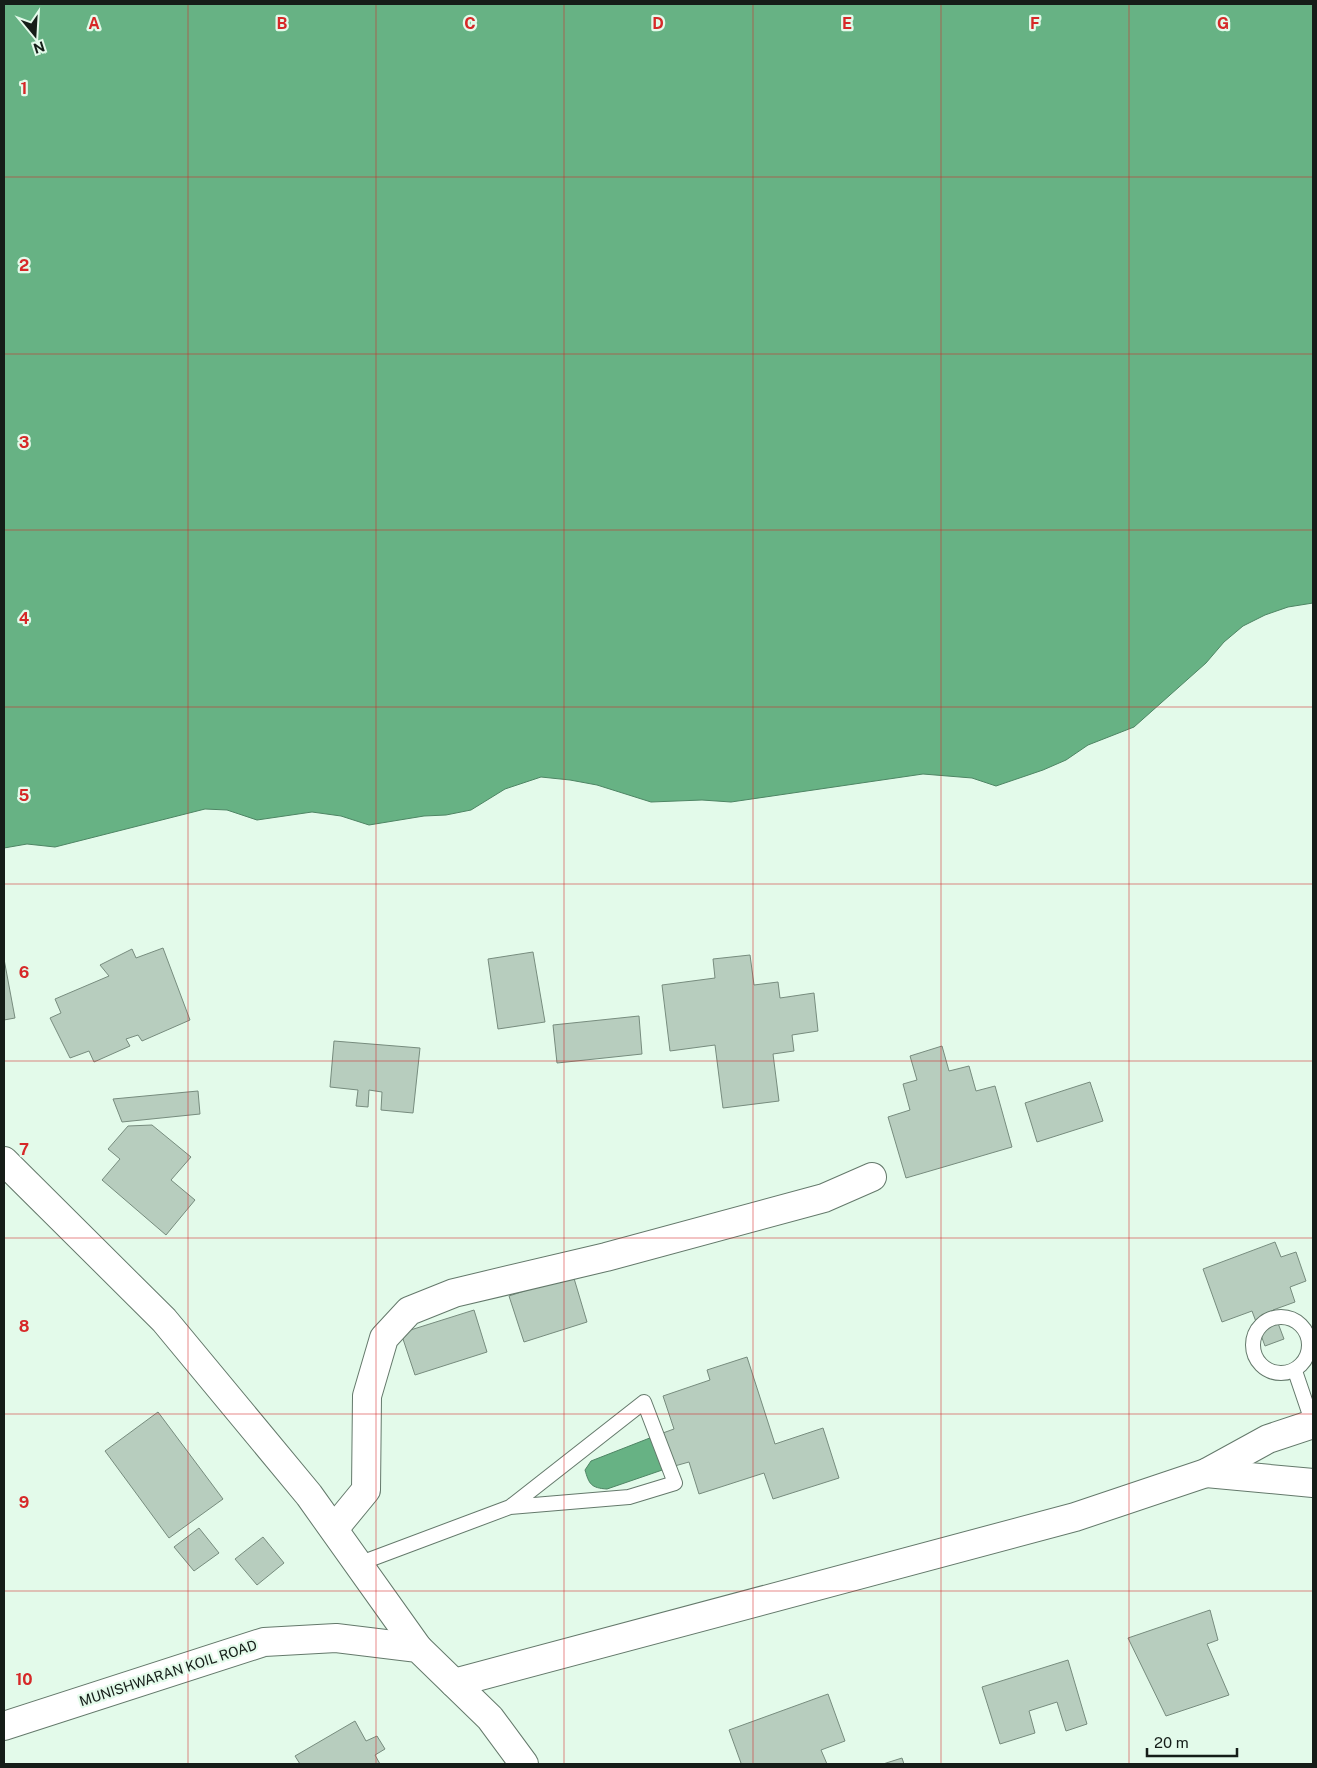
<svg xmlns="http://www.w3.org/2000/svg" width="1317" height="1768" font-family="'Public Sans',sans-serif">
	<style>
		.water { fill: #67b284; stroke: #4e8564 }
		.building { fill: #b7cdbe; stroke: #778c7e }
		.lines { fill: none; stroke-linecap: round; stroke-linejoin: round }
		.service-casing { stroke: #64796b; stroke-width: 16 }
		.minor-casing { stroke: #64796b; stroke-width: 30 }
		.secondary-casing { stroke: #64796b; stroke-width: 30 }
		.service { stroke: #fff; stroke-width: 14 }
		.minor { stroke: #fff; stroke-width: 28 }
		.secondary { stroke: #fff; stroke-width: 28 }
		.grid { fill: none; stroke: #d62828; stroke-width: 1; stroke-opacity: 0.55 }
		.labels { text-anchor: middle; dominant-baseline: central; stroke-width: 4.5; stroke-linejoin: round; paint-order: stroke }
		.street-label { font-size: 14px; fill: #151d18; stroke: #e3faea }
		.grid-label { font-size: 16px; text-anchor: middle; font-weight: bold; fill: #d62828; stroke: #e3faea; stroke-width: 4.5; stroke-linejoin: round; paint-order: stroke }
	</style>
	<rect width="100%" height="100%" fill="#e3faea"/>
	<!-- water -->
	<g class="water">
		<polygon points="4,4 1313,4 1313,603 1288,607 1265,615 1243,626 1224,642 1206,663 1134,727 1088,745 1066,760 1043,770 996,786 972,778 923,774 731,802 702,800 651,802 597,785 570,780 541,777 505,789 471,810 446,815 424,816 369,825 341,816 312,812 257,820 227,810 205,809 55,847 27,844 4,848"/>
		<path d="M660 1434 671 1467 607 1489C591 1488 589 1484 585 1470L591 1461Z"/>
	</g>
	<!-- building -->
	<g class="building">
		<polygon points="163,948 190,1020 142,1041 138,1035 126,1039 130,1046 94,1062 89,1051 70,1058 50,1018 61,1013 55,999 109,976 100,965 132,949 136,958"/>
		<polygon points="533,952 545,1022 498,1029 488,959"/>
		<polygon points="750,955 754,985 778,982 780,998 814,993 818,1031 792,1035 794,1051 773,1054 779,1101 723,1108 715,1045 670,1051 662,985 715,978 713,959"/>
		<polygon points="4,959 15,1018 4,1020"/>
		<polygon points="639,1016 642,1054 557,1063 553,1025"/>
		<polygon points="334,1041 420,1048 413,1113 381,1110 382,1092 369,1090 368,1107 356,1106 358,1090 330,1087"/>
		<polygon points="942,1046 949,1071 969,1066 976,1091 995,1086 1012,1147 906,1178 888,1117 910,1110 903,1084 917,1080 910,1056"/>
		<polygon points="1090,1082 1103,1121 1037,1142 1025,1103"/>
		<polygon points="198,1091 200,1114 122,1122 113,1099"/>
		<polygon points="152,1125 191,1157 171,1180 195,1200 166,1235 102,1180 120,1159 108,1149 128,1126"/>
		<polygon points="1275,1242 1281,1257 1296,1252 1306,1281 1290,1287 1295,1302 1273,1310 1284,1339 1265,1346 1252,1311 1222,1322 1203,1269"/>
		<polygon points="573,1275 587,1322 524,1342 509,1296"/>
		<polygon points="474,1310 487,1352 415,1375 401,1333"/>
		<polygon points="747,1357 775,1444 823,1428 839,1478 773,1499 764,1473 699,1494 689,1462 671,1467 660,1434 674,1429 663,1396 710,1380 707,1370"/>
		<polygon points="158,1412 223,1499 169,1538 105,1451"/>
		<polygon points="199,1528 219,1553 194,1571 174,1547"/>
		<polygon points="263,1537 284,1563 257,1585 235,1559"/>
		<polygon points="1210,1610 1218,1640 1207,1644 1229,1695 1166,1716 1128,1638"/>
		<polygon points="1068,1660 1087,1724 1066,1731 1057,1702 1029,1711 1035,1733 1000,1744 982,1687"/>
		<polygon points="828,1694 845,1741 821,1750 827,1764 739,1764 741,1763 729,1730"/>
		<polygon points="355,1721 366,1741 377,1736 385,1749 375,1755 380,1764 300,1764 295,1756"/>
		<polygon points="902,1758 904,1764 883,1764"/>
	</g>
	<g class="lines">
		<defs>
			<g id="service">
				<circle cx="1281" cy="1345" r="28"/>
				<polyline points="1295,1371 1313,1424"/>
				<polyline points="358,1564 510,1507 629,1497 675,1483 644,1402 510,1507"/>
			</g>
			<g id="minor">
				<polyline points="4,1161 164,1320 309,1495 418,1648"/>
				<polyline points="1206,1473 1313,1483"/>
				<polyline points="334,1529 366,1490 367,1396 384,1338 409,1311 454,1293 606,1257 824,1198 872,1177"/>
				<polyline points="454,1683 1075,1517 1206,1473 1268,1439 1313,1424"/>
			</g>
			<polyline id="secondary" points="4,1726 264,1642 336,1638 418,1648 490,1718 524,1764"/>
		</defs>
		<!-- service casing -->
		<use href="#service" class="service-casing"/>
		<!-- minor casing -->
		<use href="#minor" class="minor-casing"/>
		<!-- secondary casing -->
		<use href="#secondary" class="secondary-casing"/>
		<!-- service -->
		<use href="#service" class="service"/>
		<!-- minor -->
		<use href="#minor" class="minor"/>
		<!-- secondary -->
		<use href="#secondary" class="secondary"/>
	</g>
	<!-- grid -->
	<path class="grid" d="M188 4V1764M376 4V1764M564 4V1764M753 4V1764M941 4V1764M1129 4V1764M4 177H1313M4 354H1313M4 530H1313M4 707H1313M4 884H1313M4 1061H1313M4 1238H1313M4 1414H1313M4 1591H1313"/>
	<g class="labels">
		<!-- street labels -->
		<g class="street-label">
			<text transform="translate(168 1673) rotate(-18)">MUNISHWARAN KOIL ROAD</text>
		</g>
	</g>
	<g class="grid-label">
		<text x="94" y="29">A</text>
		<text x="282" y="29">B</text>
		<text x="470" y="29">C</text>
		<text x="658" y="29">D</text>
		<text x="847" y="29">E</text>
		<text x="1035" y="29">F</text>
		<text x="1223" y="29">G</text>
		<text x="24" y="94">1</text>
		<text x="24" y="271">2</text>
		<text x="24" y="448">3</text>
		<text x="24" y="624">4</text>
		<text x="24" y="801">5</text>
		<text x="24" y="978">6</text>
		<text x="24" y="1155">7</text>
		<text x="24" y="1332">8</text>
		<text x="24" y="1508">9</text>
		<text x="24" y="1685">10</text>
	</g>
	<!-- border -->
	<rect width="1317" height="1768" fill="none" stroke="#151d18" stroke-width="10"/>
	<!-- north arrow -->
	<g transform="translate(35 35) rotate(162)" stroke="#e3faea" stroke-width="4" paint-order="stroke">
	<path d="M0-4L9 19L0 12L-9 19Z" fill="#151d18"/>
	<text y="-8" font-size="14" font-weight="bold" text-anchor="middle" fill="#151d18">N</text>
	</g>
	<!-- scale -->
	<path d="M1147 1748v8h90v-8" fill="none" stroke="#151d18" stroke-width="2.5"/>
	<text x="1154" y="1748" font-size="15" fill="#151d18" stroke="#e3faea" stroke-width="4" paint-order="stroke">20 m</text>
</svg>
